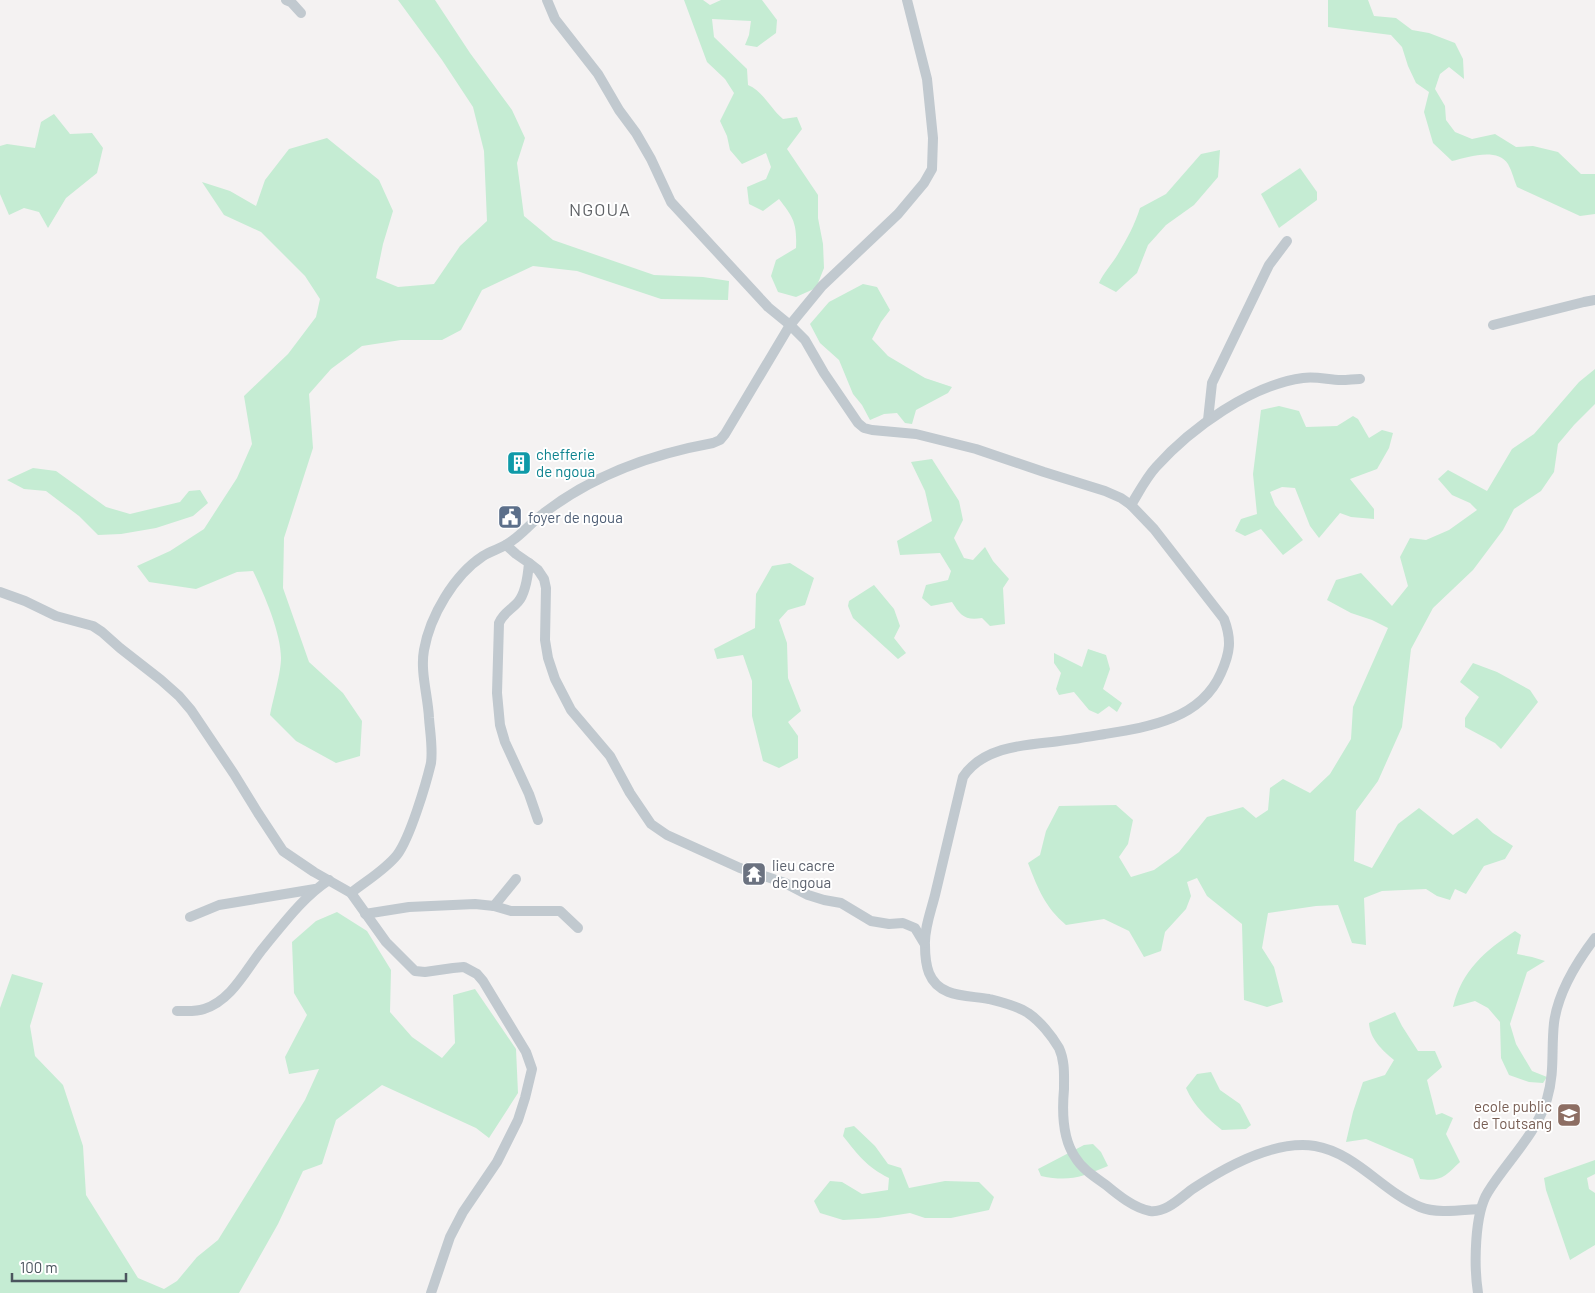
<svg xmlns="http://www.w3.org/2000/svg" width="1595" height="1293" font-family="Barlow,sans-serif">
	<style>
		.green { fill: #c5ecd3 }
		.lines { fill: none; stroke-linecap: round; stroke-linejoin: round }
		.minor { stroke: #c1c9cf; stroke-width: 10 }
		.labels { text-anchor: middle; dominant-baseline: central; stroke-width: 4; stroke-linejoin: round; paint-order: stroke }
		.culture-label { font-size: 15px; fill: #0d838f; stroke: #fff; text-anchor: start }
		.service-label { font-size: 15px; fill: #4e5e75; stroke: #fff; text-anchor: start }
		.worship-label { font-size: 15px; fill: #5b616d; stroke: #fff; text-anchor: start }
		.education-label { font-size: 15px; fill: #785e54; stroke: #fff; text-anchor: end }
		.quarter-label { font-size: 18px; letter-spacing: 1px; fill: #5f6266; stroke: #fff }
	</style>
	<rect width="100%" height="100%" fill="#f4f2f2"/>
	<!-- green -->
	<g class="green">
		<path d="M398 0H435L470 53 512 110 525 138 517 163 524 216 553 240 654 275 703 277 729 281 728 300 661 299 577 271 533 266 482 290 461 330 442 340H401L362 346 331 369 309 394 313 448 284 538 283 588 309 662 343 693 362 721 360 756 336 763 296 741 270 715C273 699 281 673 281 658 281 633 264 594 253 571L237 572 196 589 149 582 137 566 170 551 204 529 237 478 252 444 244 396 288 354 316 317 320 299 305 276 261 232 224 215 202 182 230 191 256 206 265 180 289 149 327 138 379 180 393 211 383 244 376 278 398 287 434 284 460 246 487 221 484 151 473 107 442 60Z"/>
		<path d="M684 0H703L710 5 721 0H762L777 20 776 33 757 47 745 45 749 35 751 21 712 19 714 37 747 69 748 85C763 91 770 108 783 119L797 117 802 129 787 149 818 195V218L823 244 824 268 816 288 796 297 778 292 771 276 776 260 796 248C797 224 794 218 779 199L763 211 749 204 747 187 766 179 771 167 766 153 742 164 730 150 727 136 720 121 734 93 725 79 707 62Z"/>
		<path d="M1328 0H1368L1374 16 1396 18 1412 30 1429 33 1455 43 1463 59 1464 79 1449 67 1440 74 1435 89 1445 106 1446 120 1455 132 1472 139 1495 134 1516 147 1533 146 1558 152 1581 174H1595V214L1580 216 1517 187C1514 180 1512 171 1508 164 1497 147 1468 157 1452 161L1433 143 1424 112 1429 92 1416 83 1408 66 1402 47 1391 35 1328 27Z"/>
		<polygon points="54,114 70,134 92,133 103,148 97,173 66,198 48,228 39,212 24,208 9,215 0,194 0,146 7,144 35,148 41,122"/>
		<path d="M1220 150 1218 177 1194 205 1166 225 1148 245 1137 273 1116 292 1099 283C1104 272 1112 264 1118 254 1127 239 1135 224 1140 208L1166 194 1201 154Z"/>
		<polygon points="1300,168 1317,192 1317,200 1279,228 1261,194"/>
		<polygon points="863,284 877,287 890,310 881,322 872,339 888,356 925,378 952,387 948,393 916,410 912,424 905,423 897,413 884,414 870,420 862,405 853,394 839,360 820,343 810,324 829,302"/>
		<path d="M1595 369V404L1574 425 1558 444 1554 472 1541 491 1514 509 1503 530 1473 570 1433 608 1411 649 1402 727 1378 781 1356 811 1354 861 1372 868 1398 824 1419 808 1453 835 1477 818 1493 833 1513 846 1505 859 1484 866 1466 894 1455 889 1450 900 1437 896 1426 889 1382 891 1364 898 1366 945 1352 943 1338 905 1316 906 1268 913 1262 948 1274 967 1283 1002 1267 1007 1244 1000 1242 924 1207 896 1197 878 1187 882 1191 896 1186 909 1165 932 1161 951 1144 957 1129 931 1104 919 1066 925C1045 907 1038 889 1028 863L1040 855 1046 831 1059 806 1116 805 1133 820 1128 844 1119 857 1131 877 1154 870 1179 852 1207 817 1243 807 1256 818 1268 810 1270 788 1283 779 1310 793 1330 774 1351 739 1353 707 1388 628 1372 620 1351 613 1327 600 1336 580 1361 573 1392 606 1408 586 1400 557 1410 538 1426 540 1449 530 1477 510 1470 503 1452 495 1438 479 1448 470 1487 491 1512 449 1534 434 1579 382Z"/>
		<polygon points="1279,406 1299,411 1306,427 1337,426 1353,416 1358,419 1369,438 1382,430 1393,433 1389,448 1377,469 1350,479 1374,509 1374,519 1351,517 1340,513 1319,538 1310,526 1295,488 1282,487 1270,492 1275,505 1303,540 1283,555 1261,529 1245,536 1235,531 1241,519 1257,514 1253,474 1261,410"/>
		<path d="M932 459 959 501 963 520 954 538 964 558 973 560 985 547 993 561 1009 579 1003 588 1005 624 990 626 982 618C965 621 960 615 952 602L931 606 922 598 926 585 948 580 951 571 940 553 900 555 897 541 932 521 925 491 911 462Z"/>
		<polygon points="33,468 56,471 106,507 130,514 180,502 189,491 200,490 208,503 193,516 156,528 121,534 98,535 79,516 46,491 24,489 7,480"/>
		<polygon points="790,563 814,578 805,605 788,610 779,620 787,643 788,678 801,711 788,722 798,736 798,758 779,768 763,761 752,716 752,681 743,655 717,659 714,649 755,628 756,594 772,566"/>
		<polygon points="874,585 894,609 900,626 894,638 906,653 898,659 853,618 848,606 849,601"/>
		<polygon points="1088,649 1106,655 1110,669 1103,689 1122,703 1117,712 1109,706 1098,714 1089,710 1074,692 1059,695 1056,689 1061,673 1054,663 1054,653 1082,667"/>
		<polygon points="1473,663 1497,672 1530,690 1538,702 1501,749 1495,743 1465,727 1465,718 1479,697 1460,682"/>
		<polygon points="337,912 367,931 391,970 390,1012 412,1037 442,1058 455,1043 453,995 475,989 516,1049 518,1093 489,1138 476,1128 382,1085 336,1120 322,1164 303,1171 278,1224 239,1293 0,1293 0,1008 12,974 43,983 30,1026 35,1056 63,1085 83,1146 86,1195 138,1278 164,1289 177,1281 197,1257 218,1240 305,1100 319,1069 289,1074 285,1057 307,1015 294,993 292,942 316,921"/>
		<path d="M1515 931 1521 935 1517 954 1532 957 1545 961 1527 972 1510 1024 1516 1044 1532 1071 1547 1077 1543 1083 1529 1082 1509 1075 1501 1058 1500 1022 1488 1008 1475 1001 1453 1007C1462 970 1485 951 1515 931Z"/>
		<path d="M1395 1012 1402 1026 1418 1051H1435L1442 1067 1427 1080 1436 1115 1442 1113 1453 1118 1446 1134 1460 1162C1445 1176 1442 1182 1420 1179L1413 1159 1366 1139 1346 1142 1353 1112 1363 1082 1385 1075 1394 1060C1382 1050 1370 1039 1369 1023Z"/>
		<path d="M1211 1072 1220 1090 1240 1104 1251 1125 1246 1129 1222 1130C1207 1118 1194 1106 1186 1088L1197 1074Z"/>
		<path d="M854 1126 875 1146 888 1164 901 1168 909 1188 945 1181 979 1182 994 1197 989 1210 951 1218H925L910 1213 878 1218 843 1220 820 1213 814 1201 830 1181 842 1182 862 1194 888 1190 889 1178C867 1167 858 1155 843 1136L845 1128Z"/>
		<path d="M1093 1144 1101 1152 1108 1166C1081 1177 1070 1182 1041 1176L1038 1169 1084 1145Z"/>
		<polygon points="1595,1160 1595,1174 1587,1178 1589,1189 1595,1193 1595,1245 1570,1260 1546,1190 1544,1178"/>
	</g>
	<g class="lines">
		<!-- minor -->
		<g class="minor">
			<polyline points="286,0 291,2 301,13"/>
			<path d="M547 0 555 19 598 74 619 110 636 133 651 159 671 202 768 307 790 325 805 340 824 373 858 423 864 428 872 430 916 434 976 449 1044 472 1105 491 1121 498 1131 505 1154 529 1224 619C1232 640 1230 653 1221 673 1201 719 1149 727 1105 734 1087 737 1070 740 1052 742 1021 745 982 748 963 777 954 816 944 856 935 895 931 911 924 929 925 945 925 954 926 965 929 973 939 998 967 995 989 999 1001 1002 1018 1006 1028 1013 1040 1021 1052 1036 1059 1048 1065 1061 1064 1075 1064 1089 1062 1111 1062 1138 1075 1157 1082 1169 1095 1177 1106 1185 1118 1195 1134 1208 1150 1211 1167 1213 1182 1196 1194 1188 1227 1166 1275 1140 1315 1146 1356 1153 1383 1192 1420 1207 1437 1214 1461 1210 1480 1209"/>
			<polyline points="1493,325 1584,302 1595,300"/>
			<polyline points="1208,420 1212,383 1269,265 1287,241"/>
			<path d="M1131 505C1139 492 1146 478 1156 467 1191 428 1251 385 1303 378 1316 376 1329 380 1341 380 1348 380 1354 379 1360 379"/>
			<path d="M506 545 516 554 529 563C528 575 526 593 518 602 511 610 503 613 499 623L497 693 500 725 505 742 529 794 538 820"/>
			<polyline points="529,563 538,570 544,579 546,588 545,640 548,658 555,679 571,710 610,756 630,793 651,824 667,835 740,868 785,883 808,895 824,900 841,903 871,921 889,924 903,923 915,928 924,943"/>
			<polyline points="0,592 25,601 56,616 93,626 102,632 120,648 161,680 179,696 191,710 234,774 258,813 283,851 314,872 351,893 386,942 415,971 425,972 453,968 464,967 477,974 483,981 526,1052 532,1069 525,1098 518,1120 497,1162 463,1212 450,1237 431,1293"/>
			<path d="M351 893C366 881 385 870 397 855 410 838 426 784 431 763 433 748 430 732 429 718 428 696 420 672 424 650 430 616 454 575 483 556 492 550 504 548 513 540 524 532 533 521 544 513 593 475 652 454 713 443L720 440 725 434 790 325 822 286 898 214 924 183 932 169 933 138 927 79 907 0"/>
			<polyline points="494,906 516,879"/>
			<polyline points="365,914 409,907 475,904 494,906 511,911 560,911 578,928"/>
			<polyline points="190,917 219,905 315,889"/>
			<path d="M177 1011C186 1011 196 1012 204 1009 233 1000 247 967 265 946 284 923 304 896 329 880"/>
			<path d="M1478 1293C1474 1267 1474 1214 1488 1192 1507 1161 1536 1135 1547 1099 1555 1072 1551 1050 1554 1023 1558 992 1576 963 1595 938"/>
		</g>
	</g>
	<!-- icons -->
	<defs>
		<symbol id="building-square" viewBox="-11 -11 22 22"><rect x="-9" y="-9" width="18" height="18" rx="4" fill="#0f9aa8" stroke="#fff"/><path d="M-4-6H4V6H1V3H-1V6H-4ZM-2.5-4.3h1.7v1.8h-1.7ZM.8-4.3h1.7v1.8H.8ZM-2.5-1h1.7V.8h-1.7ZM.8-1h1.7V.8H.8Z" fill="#fff"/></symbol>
		<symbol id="civic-square" viewBox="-11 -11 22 22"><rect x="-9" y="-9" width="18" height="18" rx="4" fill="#5c6f8a" stroke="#fff"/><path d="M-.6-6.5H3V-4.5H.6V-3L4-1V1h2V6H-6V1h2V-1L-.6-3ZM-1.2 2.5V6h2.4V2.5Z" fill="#fff"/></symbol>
		<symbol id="temple-square" viewBox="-11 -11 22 22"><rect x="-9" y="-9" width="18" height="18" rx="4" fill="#6b7280" stroke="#fff"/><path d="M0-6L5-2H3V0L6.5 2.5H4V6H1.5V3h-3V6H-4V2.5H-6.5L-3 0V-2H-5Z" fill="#fff"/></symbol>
		<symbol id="school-square" viewBox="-11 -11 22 22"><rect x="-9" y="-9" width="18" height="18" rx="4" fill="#8d6e63" stroke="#fff"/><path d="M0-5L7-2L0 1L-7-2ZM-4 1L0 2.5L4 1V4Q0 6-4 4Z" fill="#fff"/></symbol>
	</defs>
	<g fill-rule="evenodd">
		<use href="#building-square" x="505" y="449" width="28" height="28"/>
		<use href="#civic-square" x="496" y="503" width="28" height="28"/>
		<use href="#temple-square" x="740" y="860" width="28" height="28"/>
		<use href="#school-square" x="1555" y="1101" width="28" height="28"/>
	</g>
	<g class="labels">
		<!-- culture labels -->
		<g class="culture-label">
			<text x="536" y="454">chefferie<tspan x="536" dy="17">de ngoua</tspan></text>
		</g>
		<!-- service labels -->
		<g class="service-label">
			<text x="528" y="517">foyer de ngoua</text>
		</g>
		<!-- worship labels -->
		<g class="worship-label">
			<text x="772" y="865">lieu cacre<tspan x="772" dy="17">de ngoua</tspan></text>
		</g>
		<!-- education labels -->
		<g class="education-label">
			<text x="1552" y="1106">ecole public<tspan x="1552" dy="17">de Toutsang</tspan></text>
		</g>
		<!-- quarter labels -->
		<g class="quarter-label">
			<text x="600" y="209">NGOUA</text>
		</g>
	</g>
	<!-- scale -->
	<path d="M12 1273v8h114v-8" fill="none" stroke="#4b555e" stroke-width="2.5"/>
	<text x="20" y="1273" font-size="15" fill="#4b555e" stroke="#ffffff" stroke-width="4" paint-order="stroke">100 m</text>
</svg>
